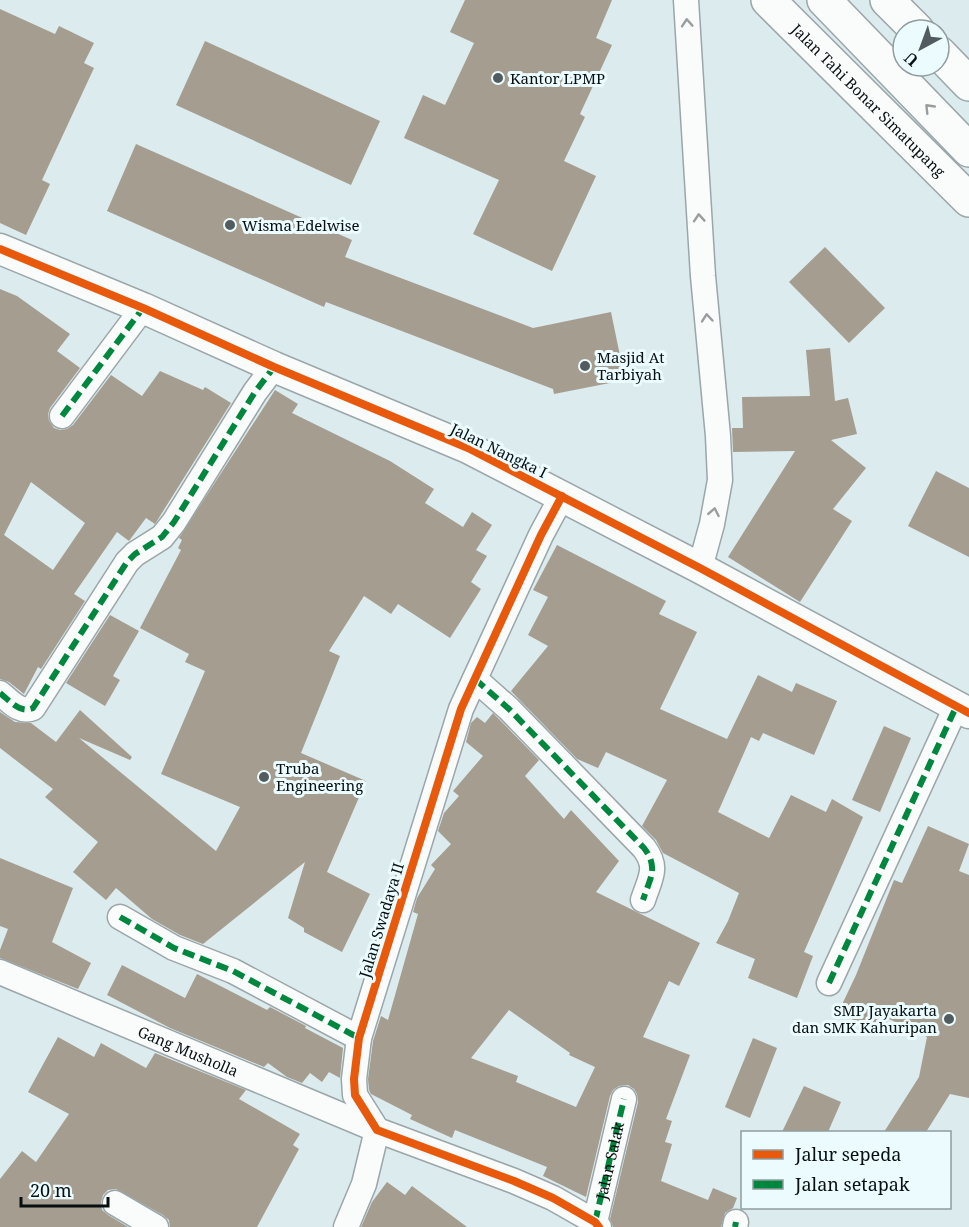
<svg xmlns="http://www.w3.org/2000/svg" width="969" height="1227" font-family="'Noto Serif',serif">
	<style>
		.building { fill: #a59d90; fill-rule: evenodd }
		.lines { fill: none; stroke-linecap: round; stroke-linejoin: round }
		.minor-casing { stroke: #9ba6a9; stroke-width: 27 }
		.tertiary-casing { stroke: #9ba6a9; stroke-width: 33 }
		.trunk-casing { stroke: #9ba6a9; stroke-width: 36 }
		.motorway-casing { stroke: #9ba6a9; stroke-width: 36 }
		.minor { stroke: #fafcfc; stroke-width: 24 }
		.tertiary { stroke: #fafcfc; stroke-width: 30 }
		.trunk { stroke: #fafcfc; stroke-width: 33 }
		.motorway { stroke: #fafcfc; stroke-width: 33 }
		.quiet { stroke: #00873e; stroke-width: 6; stroke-dasharray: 12 6; stroke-linecap: butt }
		.cycleway-casing { stroke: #ebfbfe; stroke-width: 11 }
		.cycleway { stroke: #e8590c; stroke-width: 8 }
		.oneway { stroke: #999d9e }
		.poi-dot { fill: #525c5e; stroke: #ebfbfe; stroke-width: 2 }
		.labels { text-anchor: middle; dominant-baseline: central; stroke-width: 6; stroke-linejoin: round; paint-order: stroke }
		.poi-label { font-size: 15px; fill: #070f11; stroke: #ebfbfe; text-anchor: start }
		.street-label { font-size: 15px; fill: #070f11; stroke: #ebfbfe }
	</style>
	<rect width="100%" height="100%" fill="#dcebee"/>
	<!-- building -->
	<g class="building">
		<polygon points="465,0 612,0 596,38 612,45 580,114 585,117 564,161 596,176 552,271 473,234 499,180 404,138 423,95 445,105 474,43 450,32"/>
		<polygon points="0,9 55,34 59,26 94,43 84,63 94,68 42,180 50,184 26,235 0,223"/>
		<polygon points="205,41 380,121 351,185 176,105"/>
		<polygon points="136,144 352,240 345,257 533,328 611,312 625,380 554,394 553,389 326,302 324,307 107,211"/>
		<polygon points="825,247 885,308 849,343 789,282"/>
		<path d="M0 289 17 296 70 334 57 351 80 368 50 408 48 414 49 421 54 428 60 430 67 429 73 425 111 375 142 396 160 371 203 390 205 387 231 403 155 524 146 518 129 541 117 532 74 594 85 601 41 669 38 667 24 694 9 682 0 679ZM31 482 85 523 53 570 4 535Z"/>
		<polygon points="830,348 835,401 848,398 857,434 831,440 866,468 833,509 852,521 800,602 728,557 795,451 733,452 732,428 743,428 742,397 810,396 806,350"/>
		<polygon points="275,390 298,404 292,413 390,461 434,489 425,503 463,527 472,512 492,525 476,550 487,556 471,582 481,589 450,638 398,604 391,614 364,596 329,651 340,656 301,753 366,781 327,872 370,894 342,952 304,932 304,928 288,918 305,862 203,944 180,935 152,919 116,888 106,900 73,872 98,842 45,797 53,789 0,748 0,712 15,722 31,723 56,742 80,710 132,757 130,760 79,738 216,851 240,807 161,774 205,671 185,662 189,654 140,628 181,550 178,548 182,540 179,538"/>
		<polygon points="936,471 969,488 969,557 908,526"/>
		<polygon points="557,545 666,601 659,614 697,632 660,709 727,739 758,675 792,692 796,683 837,701 814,755 763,733 759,741 751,737 718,812 769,838 791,795 826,812 832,799 863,817 804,952 813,956 797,998 748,978 755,959 716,943 728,921 739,893 663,853 656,840 642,826 667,780 606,752 598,768 577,759 511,691 548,646 528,635 548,597 533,590"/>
		<polygon points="110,615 139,631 113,676 120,680 105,706 66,683"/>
		<path d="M493 713 539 760 525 776 564 819 571 810 619 861 596 892 700 943 679 986 669 981 643 1037 690 1055 666 1119 672 1121 665 1142 672 1144 661 1181 708 1200 713 1188 737 1198 733 1208 725 1213 721 1227H613L610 1219 638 1102 637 1094 634 1089 628 1085 619 1086 613 1090 610 1096 586 1197 543 1176 547 1167 455 1130 452 1138 410 1119 412 1115 371 1094 369 1090 368 1079 373 1041 381 1016 388 1020 418 914 413 912 417 898 435 869 431 865 451 844 438 831 444 813 459 796 453 791 483 756 466 742 471 723 477 717 485 723ZM509 1010 570 1053 569 1055 595 1067 576 1107 516 1082 518 1076 471 1058Z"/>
		<polygon points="884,726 911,738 880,812 852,800"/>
		<polygon points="928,826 969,844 959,871 969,875 969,1098 950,1094 926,1132 884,1132 919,1077 927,1037 889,1019 882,1033 838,1013 856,975 894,880 902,883"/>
		<polygon points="0,858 73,888 52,942 91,963 78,989 0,958 0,950 8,929 0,926"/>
		<polygon points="122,965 185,998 197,974 267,1010 270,1007 306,1026 305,1028 343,1048 340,1078 329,1072 322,1082 310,1073 302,1083 287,1077 268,1063 264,1067 170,1028 107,995"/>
		<polygon points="58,1037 94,1057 101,1043 146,1068 155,1053 246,1090 239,1099 300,1134 293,1145 299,1149 257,1227 170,1227 169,1220 163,1215 116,1189 108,1190 103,1195 101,1202 102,1210 108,1215 128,1227 0,1227 0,1179 22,1151 36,1162 69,1114 28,1092"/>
		<polygon points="753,1038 777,1048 750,1118 725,1107"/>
		<polygon points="804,1086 841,1102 828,1132 782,1132"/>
		<polygon points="387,1182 405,1195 412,1186 467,1227 361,1227 372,1202"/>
	</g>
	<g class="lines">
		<defs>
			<g id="minor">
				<polyline points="686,0 703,276 718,436 720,480 712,524 700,568"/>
				<polyline points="62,416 143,308"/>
				<polyline points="562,496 541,535 461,709 359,1038 354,1079 355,1095 377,1130 514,1181 553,1198 595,1222 599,1227"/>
				<path d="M475 679 509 709 644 848C659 868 650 878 643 900"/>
				<path d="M0 693C10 701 20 714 33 708L127 562 135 554 162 537 174 522 255 392 274 367"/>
				<polyline points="120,917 174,948 233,971 359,1038"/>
				<path id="s1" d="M0 972 377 1130 364 1184 346 1227"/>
				<polyline points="829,983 956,707"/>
				<polyline points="115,1203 156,1227"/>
				<path id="s2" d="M595 1222 624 1099"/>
				<polyline points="735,1227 736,1222"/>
			</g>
			<polyline id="tertiary" points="0,249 143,308 274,367 468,448 700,568 969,713"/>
			<g id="trunk">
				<path id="s3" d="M768 0 969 200"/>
			</g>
			<g id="motorway">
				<polyline points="824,0 969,150"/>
				<polyline points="887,0 917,30"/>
				<polyline points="939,53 969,84"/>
			</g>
		</defs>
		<!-- minor casing -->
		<use href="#minor" class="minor-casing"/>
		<!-- tertiary casing -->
		<use href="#tertiary" class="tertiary-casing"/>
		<!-- trunk casing -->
		<use href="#trunk" class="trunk-casing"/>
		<!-- motorway casing -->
		<use href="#motorway" class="motorway-casing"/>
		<!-- minor -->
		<use href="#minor" class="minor"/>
		<!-- tertiary -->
		<use href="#tertiary" class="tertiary"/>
		<!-- trunk -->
		<use href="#trunk" class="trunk"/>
		<!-- motorway -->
		<use href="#motorway" class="motorway"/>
		<!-- quiet -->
		<g class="quiet">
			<polyline points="62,416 143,308"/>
			<path d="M475 679 509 709 644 848C659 868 650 878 643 900"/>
			<path d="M0 693C10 701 20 714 33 708L127 562 135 554 162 537 174 522 255 392 274 367"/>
			<polyline points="120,917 174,948 233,971 359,1038"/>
			<polyline points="829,983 956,707"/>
			<polyline points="595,1222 624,1099"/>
			<polyline points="735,1227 736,1222"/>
		</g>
		<defs>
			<g id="cycleway">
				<polyline points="0,249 143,308 274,367 468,448 700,568 969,713"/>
				<polyline points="562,496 541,535 461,709 359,1038 354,1079 355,1095 377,1130 514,1181 553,1198 595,1222 599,1227"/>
			</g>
		</defs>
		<!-- cycleway casing -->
		<use href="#cycleway" class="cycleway-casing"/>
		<!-- cycleway -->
		<use href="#cycleway" class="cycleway"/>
	</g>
	<!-- one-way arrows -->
	<defs><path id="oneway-chevron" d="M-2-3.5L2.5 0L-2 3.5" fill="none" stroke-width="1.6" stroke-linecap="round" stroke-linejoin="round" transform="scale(1.5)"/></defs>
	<g class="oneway">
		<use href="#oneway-chevron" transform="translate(687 23) rotate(-94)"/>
		<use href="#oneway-chevron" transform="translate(929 108) rotate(-134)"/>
		<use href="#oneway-chevron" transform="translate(699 218) rotate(-94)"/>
		<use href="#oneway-chevron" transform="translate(707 318) rotate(-95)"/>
		<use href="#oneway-chevron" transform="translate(714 512) rotate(-79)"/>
	</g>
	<!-- markers -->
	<g class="poi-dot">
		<circle cx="498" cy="78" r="6"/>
		<circle cx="230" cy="225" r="6"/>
		<circle cx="585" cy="366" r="6"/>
		<circle cx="264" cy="777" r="6"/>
		<circle cx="949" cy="1019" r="6"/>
	</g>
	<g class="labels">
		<!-- poi labels -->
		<g class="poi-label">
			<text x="510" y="78">Kantor LPMP</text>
			<text x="242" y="225">Wisma Edelwise</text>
			<text x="597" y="357">Masjid At<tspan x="597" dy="17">Tarbiyah</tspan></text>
			<text x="276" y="768">Truba<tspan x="276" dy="17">Engineering</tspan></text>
			<text x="937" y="1010" text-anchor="end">SMP Jayakarta<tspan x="937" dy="17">dan SMK Kahuripan</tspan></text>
		</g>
		<!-- street labels -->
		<g class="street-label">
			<text stroke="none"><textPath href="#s3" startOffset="142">Jalan Tahi Bonar Simatupang</textPath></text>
			<text transform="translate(499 450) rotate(26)">Jalan Nangka I</text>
			<text transform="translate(381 920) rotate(-73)">Jalan Swadaya II</text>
			<text stroke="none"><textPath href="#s1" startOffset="204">Gang Musholla</textPath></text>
			<text stroke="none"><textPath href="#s2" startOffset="63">Jalan Salak</textPath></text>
		</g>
	</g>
	<!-- legend -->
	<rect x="741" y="1131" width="210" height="78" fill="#ebfbfe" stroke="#909d9f" stroke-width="1.5"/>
	<rect x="753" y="1150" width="30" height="9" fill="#e8590c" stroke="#909d9f" stroke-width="1.5"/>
	<text x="795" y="1161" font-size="18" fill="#070f11">Jalur sepeda</text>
	<rect x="753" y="1180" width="30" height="9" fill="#00873e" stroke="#909d9f" stroke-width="1.5"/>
	<text x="795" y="1191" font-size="18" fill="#070f11">Jalan setapak</text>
	<!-- north arrow -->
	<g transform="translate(921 48) rotate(221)"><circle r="28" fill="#ebfbfe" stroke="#909d9f" stroke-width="1.5"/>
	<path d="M0-4.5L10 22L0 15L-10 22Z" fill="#525c5e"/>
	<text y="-9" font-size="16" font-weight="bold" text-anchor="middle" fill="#070f11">U</text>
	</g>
	<!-- scale -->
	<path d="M21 1197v9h87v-9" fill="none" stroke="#070f11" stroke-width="3"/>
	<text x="30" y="1197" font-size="18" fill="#070f11" stroke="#ebfbfe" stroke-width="4.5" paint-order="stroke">20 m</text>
</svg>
